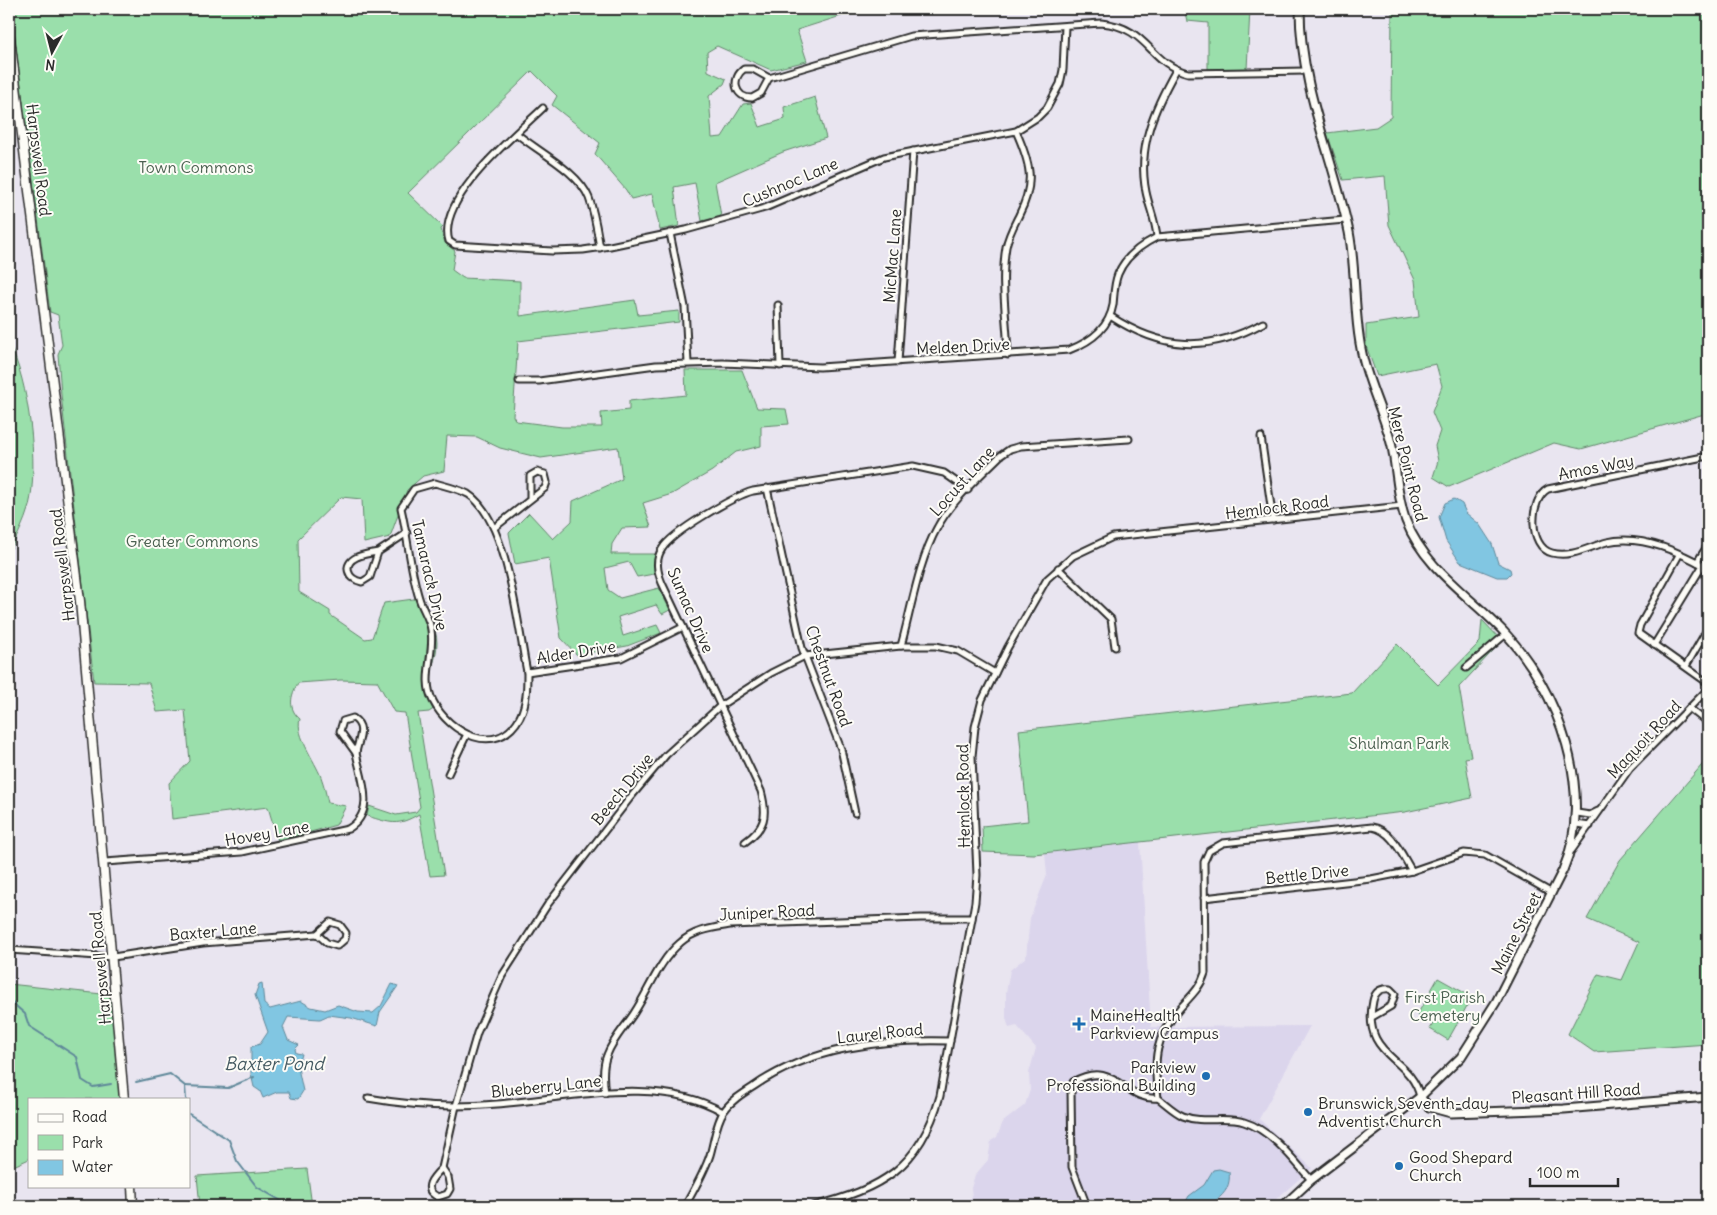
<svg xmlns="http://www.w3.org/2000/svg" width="1717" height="1215" font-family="Delius,sans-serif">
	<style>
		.built { fill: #dbd5ec }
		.green { fill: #9adfab; stroke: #62856b }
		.water { fill: #81c6e2; stroke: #5f8899 }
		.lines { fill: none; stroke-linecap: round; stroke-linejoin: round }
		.stream { stroke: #5f8899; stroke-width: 2 }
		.minor-casing { stroke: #2b2b2b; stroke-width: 9 }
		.tertiary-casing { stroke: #2b2b2b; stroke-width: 11 }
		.secondary-casing { stroke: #2b2b2b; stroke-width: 11 }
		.minor { stroke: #fdfcf7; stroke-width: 5 }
		.tertiary { stroke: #fdfcf7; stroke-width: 7 }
		.secondary { stroke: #fdfcf7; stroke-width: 8 }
		.poi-dot { fill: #1f6fb2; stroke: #fdfcf7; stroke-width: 2 }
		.labels { text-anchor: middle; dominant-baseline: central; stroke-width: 4; stroke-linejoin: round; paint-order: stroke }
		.street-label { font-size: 16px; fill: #2b2b2b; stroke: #fdfcf7 }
		.park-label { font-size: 16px; fill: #4c6151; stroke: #fdfcf7 }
		.poi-label { font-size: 16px; fill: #2b2b2b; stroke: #fdfcf7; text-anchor: start }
		.water-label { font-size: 18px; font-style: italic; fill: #455a62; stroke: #fdfcf7 }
	</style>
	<rect width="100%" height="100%" fill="#e9e5f0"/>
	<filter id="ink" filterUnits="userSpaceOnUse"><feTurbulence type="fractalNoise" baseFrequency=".02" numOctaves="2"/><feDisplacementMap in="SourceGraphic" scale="10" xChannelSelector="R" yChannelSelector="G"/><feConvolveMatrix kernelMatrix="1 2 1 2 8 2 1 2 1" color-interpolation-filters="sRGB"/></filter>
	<g filter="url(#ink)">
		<!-- built -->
		<polygon class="built" points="1140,842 1151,1027 1310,1026 1259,1119 1312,1168 1268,1206 964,1206 972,1197 971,1188 975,1175 988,1160 991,1141 997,1137 1003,1122 1025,1105 1030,1090 1029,1073 1036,1048 1017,1026 1009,1028 1006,1018 1006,993 1010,970 1026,957 1030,918 1047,875 1045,853"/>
		<!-- green -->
		<g class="green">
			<path d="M11 9H863L797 30 807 61 771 70 717 46 707 52 708 71 726 79 724 84 709 96 712 138 722 137 743 104 751 103 760 127 785 119 784 107 815 97 826 138 783 152 715 182 721 216 702 221 695 183 674 187 679 226 660 230 652 194 631 199 626 190 595 154 600 143 552 105 557 96 532 71 408 193 443 227 441 229 445 243 455 251 452 270 463 278 520 281V316L635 300 638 315 679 311V322L518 341 513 416 516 421 562 427H602L601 413 629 410V401L686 395 685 370H742L757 408 786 409 789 424 761 426V446L736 452 712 471 672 494 643 503 651 527 622 528 612 544 611 554H655L654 574 637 577 629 562 605 568 608 590 620 598 659 588 670 610 662 614 656 605 618 617 623 636 657 625 661 633 627 646 577 655 561 638 549 558 515 564 509 533 529 513 553 539 572 521 573 501 622 479 618 447 541 458 500 448 477 437 447 436 444 471 423 476 407 490 390 537 364 543 362 499 341 497 298 539 299 592 330 611V615L365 639 372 638 384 603 421 598C427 612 437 628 437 643 436 670 422 674 437 703L433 704 435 708 429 712 418 713 444 875 430 876 419 814C397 827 391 823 367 816L369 806 396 815 416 812 420 807 405 713 394 712 377 681 341 680 298 683C290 696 288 709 300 719 295 735 315 761 321 777 324 785 326 794 328 803L346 806 336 825 278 841 268 807 172 819 169 783 190 761 185 710 157 712 149 683 94 682 61 394 58 354 62 345 58 315 50 312Z"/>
			<polygon points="1184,9 1250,9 1247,69 1208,69 1208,23 1187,21"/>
			<polygon points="1392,9 1708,9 1708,413 1581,449 1554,443 1449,487 1433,477 1438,461 1435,446 1440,431 1432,412 1442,386 1436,364 1377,376 1366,346 1366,325 1419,317 1415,280 1389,225 1385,176 1343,180 1327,133 1376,127 1391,117"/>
			<path d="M9 344C29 381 39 465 29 506 24 523 17 537 9 552Z"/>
			<polygon points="1482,620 1502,641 1459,687 1471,757 1465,758 1472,798 1405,812 1034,854 983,852 982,826 1028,821 1019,730 1352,693 1397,644 1438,685 1480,642"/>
			<polygon points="1708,758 1708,1044 1594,1052 1568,1034 1598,974 1622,980 1639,942 1587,919 1620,860"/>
			<polygon points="1438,978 1472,997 1448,1040 1430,1029 1433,1024 1417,1015"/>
			<polygon points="9,984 111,995 120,1099 29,1099 29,1159 9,1168"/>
			<polygon points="307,1169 312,1206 200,1206 197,1176"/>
		</g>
		<!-- water -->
		<g class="water">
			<polygon points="1454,499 1462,504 1466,513 1479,524 1492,544 1498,563 1510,569 1511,573 1507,577 1497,577 1460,562 1446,541 1439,517 1445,503"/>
			<polygon points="262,983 264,1004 270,1009 301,1001 311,1007 325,1010 338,1005 358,1012 373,1013 381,1006 392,984 398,986 380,1012 377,1026 351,1018 329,1015 320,1019 288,1017 283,1027 288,1040 299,1045 295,1049 296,1053 302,1054 298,1068 303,1091 298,1099 291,1098 289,1092 277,1092 263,1098 260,1091 254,1087 251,1074 251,1047 260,1044 268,1032 255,995 259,984"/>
			<path d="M1219 1169 1229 1172C1233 1196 1206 1212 1185 1203L1189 1196 1204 1185 1213 1170Z"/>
		</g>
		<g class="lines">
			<!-- stream -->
			<g class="stream">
				<polyline points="9,1000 25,1014 29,1026 77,1057 82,1080 93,1087 111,1084"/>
				<polyline points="136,1082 170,1074 185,1086 186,1099"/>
				<polyline points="185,1086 228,1088 254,1077"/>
				<polyline points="189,1114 229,1140 237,1161 257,1187 290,1206"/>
			</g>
			<defs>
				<g id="minor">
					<path d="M744 69H753L769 78 761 93 752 98C734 98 731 78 744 69Z"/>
					<path d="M769 78 911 36 1101 23C1149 27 1148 63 1188 73L1305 71"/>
					<path d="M543 108C515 135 436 199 449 241L455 245 552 251 583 250 610 246 686 230 765 208 884 157 1016 131 1038 117 1047 108 1060 84 1063 70 1065 26"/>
					<path d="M517 134C539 152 579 172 589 198 595 214 597 231 600 248"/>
					<polyline points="670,233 685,307 688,363"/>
					<path d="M1157 237C1156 222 1149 207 1146 192 1137 147 1154 109 1176 70"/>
					<polyline points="778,305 780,366"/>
					<path d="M1110 316C1162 350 1208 353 1263 323"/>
					<path d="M1008 355C1007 320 1000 282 1006 247 1008 236 1014 225 1019 215 1036 182 1030 163 1016 131"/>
					<polyline points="898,362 913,151"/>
					<path d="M519 381H539L656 365 723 363 820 367 1069 350C1090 342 1109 328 1113 305 1114 295 1114 284 1118 274 1125 257 1141 245 1157 237L1345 220"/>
					<polyline points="1261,437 1273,520"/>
					<path d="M1708 456 1548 489C1529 499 1528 547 1552 553 1571 558 1589 547 1607 542 1639 534 1680 552 1708 568"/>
					<path d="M435 483C445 486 459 489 468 494 508 519 518 628 527 672 527 687 527 703 520 717 497 759 449 733 433 701 421 679 435 654 431 630 430 619 422 609 419 598 410 569 408 538 401 508L414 489Z"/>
					<polyline points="767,488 802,648 841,749 855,813"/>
					<polyline points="494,528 545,488 547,482 545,474 537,472 530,476 530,498"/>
					<path d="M378 552C372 553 364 554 357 557 342 564 347 579 362 582L370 577 378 552 407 533"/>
					<polyline points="1679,555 1640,625 1638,633 1708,683"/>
					<polyline points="1697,562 1708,545"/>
					<polyline points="1058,568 1111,619 1115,647"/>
					<polyline points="1654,645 1703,565"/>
					<path d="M901 646C911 610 919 560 937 528 951 501 979 477 1000 456L1010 449 1021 446 1129 439"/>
					<polyline points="1686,666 1708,628"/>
					<polyline points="1466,668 1506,634"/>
					<polyline points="527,672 621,658 683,627"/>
					<polyline points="1689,708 1708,723"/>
					<path d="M353 718C367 727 358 740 356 753L340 731 343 721Z"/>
					<polyline points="448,774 466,736"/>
					<polyline points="1577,813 1590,815 1598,811"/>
					<polyline points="1576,824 1590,826"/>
					<path d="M745 842C765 828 768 816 761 791L662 583C657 571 655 560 662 549 672 532 734 496 753 491L913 466 944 473 968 490"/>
					<polyline points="1572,850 1630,768 1708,689"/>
					<path d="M105 862 242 852 348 829C377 812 361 779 356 753"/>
					<polyline points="1204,898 1371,879 1412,871 1464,853 1485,855 1552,893"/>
					<polygon points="330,922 340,925 346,933 345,939 337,946 327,943 317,934"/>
					<polyline points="9,950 113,957 203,943 317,934"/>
					<path d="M1372 1017 1391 1006 1395 994 1390 989C1381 988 1375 991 1373 1001 1361 1058 1411 1056 1420 1097"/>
					<path d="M605 1093C603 1080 602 1067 607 1055 613 1039 625 1027 634 1013 649 990 659 961 680 943 694 930 712 928 730 925L921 918H972"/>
					<path d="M368 1098C412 1106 454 1108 497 1104 567 1099 658 1074 723 1112"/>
					<polyline points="442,1168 456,1106 477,1033 502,976 548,904 630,798 666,755 720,706 771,673 805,656 901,646 936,646 958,651 995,673"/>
					<path d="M442 1168 448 1177 450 1189 447 1194 438 1197C421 1189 433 1177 442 1168Z"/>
					<path d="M1311 1180C1293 1159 1271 1130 1244 1122 1225 1116 1202 1124 1183 1116 1174 1112 1166 1104 1158 1098 1153 1059 1155 1036 1181 1007 1191 996 1201 987 1205 973L1204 862 1209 851 1223 843 1372 827C1392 830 1402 855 1412 871"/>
					<path d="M685 1206C694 1190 704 1173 710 1155 714 1142 716 1122 724 1111 731 1101 742 1094 753 1087 810 1047 882 1039 950 1041"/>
					<path d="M813 1206C881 1189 920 1168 940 1096L975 902 977 875 972 756 975 727 982 700 1008 647 1047 579 1073 556 1113 537 1402 506"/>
					<path d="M1087 1206 1072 1167 1071 1090 1073 1082C1114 1058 1125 1102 1158 1098"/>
				</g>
				<g id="tertiary">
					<polyline points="1420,1097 1429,1107 1451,1113 1564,1109 1708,1097"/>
					<path d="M1283 1206 1311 1180 1420 1097 1461 1057 1496 1002 1563 870C1596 794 1559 690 1504 632 1470 596 1425 569 1406 521 1397 498 1397 471 1392 447 1385 416 1370 388 1363 358 1353 317 1357 274 1349 232 1333 157 1300 87 1300 9"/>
				</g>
				<g id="secondary">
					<polyline points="9,30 80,601 124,1099"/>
					<polyline points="132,1186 133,1206"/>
				</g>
			</defs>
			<!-- minor casing -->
			<use href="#minor" class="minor-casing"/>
			<!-- tertiary casing -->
			<use href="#tertiary" class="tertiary-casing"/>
			<!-- secondary casing -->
			<use href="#secondary" class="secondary-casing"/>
			<!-- minor -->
			<use href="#minor" class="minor"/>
			<!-- tertiary -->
			<use href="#tertiary" class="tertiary"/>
			<!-- secondary -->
			<use href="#secondary" class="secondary"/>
		</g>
	</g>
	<!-- markers -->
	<g class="poi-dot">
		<path d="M1076.5 1016.5h5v5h5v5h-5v5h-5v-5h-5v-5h5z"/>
		<circle cx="1206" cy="1076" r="5"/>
		<circle cx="1308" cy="1112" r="5"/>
		<circle cx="1399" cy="1166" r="5"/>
	</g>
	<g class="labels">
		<!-- street labels -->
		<g class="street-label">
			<text transform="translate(39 160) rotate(83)">Harpswell Road</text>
			<text transform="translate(790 182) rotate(-23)">Cushnoc Lane</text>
			<text transform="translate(892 256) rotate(-86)">MicMac Lane</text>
			<text transform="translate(963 346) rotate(-3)">Melden Drive</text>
			<text transform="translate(1408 464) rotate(76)">Mere Point Road</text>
			<text transform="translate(1596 467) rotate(-11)">Amos Way</text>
			<text transform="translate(962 481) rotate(-48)">Locust Lane</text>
			<text transform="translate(1277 507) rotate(-7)">Hemlock Road</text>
			<text transform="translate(62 565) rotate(-97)">Harpswell Road</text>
			<text transform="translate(430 575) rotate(77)">Tamarack Drive</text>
			<text transform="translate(691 610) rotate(66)">Sumac Drive</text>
			<text transform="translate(576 652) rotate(-9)">Alder Drive</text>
			<text transform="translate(829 676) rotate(70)">Chestnut Road</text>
			<text transform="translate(1644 739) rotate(-47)">Maquoit Road</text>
			<text transform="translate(622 789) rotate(-51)">Beech Drive</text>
			<text transform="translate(963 796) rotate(-91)">Hemlock Road</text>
			<text transform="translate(267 833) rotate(-10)">Hovey Lane</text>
			<text transform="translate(1307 874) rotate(-6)">Bettle Drive</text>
			<text transform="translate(767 912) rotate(-3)">Juniper Road</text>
			<text transform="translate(213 931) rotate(-5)">Baxter Lane</text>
			<text transform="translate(1516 933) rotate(-63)">Maine Street</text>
			<text transform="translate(100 968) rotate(-95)">Harpswell Road</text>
			<text transform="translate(880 1033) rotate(-6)">Laurel Road</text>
			<text transform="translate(546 1086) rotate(-6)">Blueberry Lane</text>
			<text transform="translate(1576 1093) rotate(-4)">Pleasant Hill Road</text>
		</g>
		<!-- park labels -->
		<g class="park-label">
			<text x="196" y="167">Town Commons</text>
			<text x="192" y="541">Greater Commons</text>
			<text x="1399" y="743">Shulman Park</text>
			<text x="1445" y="997">First Parish<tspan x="1445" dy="18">Cemetery</tspan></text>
		</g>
		<!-- poi labels -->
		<g class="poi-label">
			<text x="1090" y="1015">MaineHealth<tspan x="1090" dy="18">Parkview Campus</tspan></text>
			<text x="1196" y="1067" text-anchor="end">Parkview<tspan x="1196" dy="18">Professional Building</tspan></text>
			<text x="1318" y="1103">Brunswick Seventh-day<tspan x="1318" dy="18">Adventist Church</tspan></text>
			<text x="1409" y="1157">Good Shepard<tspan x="1409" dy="18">Church</tspan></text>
		</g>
		<!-- water labels -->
		<g class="water-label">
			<text x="274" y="1063">Baxter Pond</text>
		</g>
	</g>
	<!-- margin -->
	<rect width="1717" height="1215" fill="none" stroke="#fdfcf7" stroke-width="30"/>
	<rect x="15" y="15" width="1687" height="1185" fill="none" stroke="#2b2b2b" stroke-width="2" filter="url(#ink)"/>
	<!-- legend -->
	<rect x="28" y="1098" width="162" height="90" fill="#fdfcf7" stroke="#a9a8a5"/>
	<rect x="38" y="1114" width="25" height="8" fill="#fdfcf7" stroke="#a9a8a5"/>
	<text x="72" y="1122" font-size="15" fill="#2b2b2b">Road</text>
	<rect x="38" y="1135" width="25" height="15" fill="#9adfab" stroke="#a9a8a5"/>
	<text x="72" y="1148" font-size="15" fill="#2b2b2b">Park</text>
	<rect x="38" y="1160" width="25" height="15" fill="#81c6e2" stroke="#a9a8a5"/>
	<text x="72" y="1172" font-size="15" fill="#2b2b2b">Water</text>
	<!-- north arrow -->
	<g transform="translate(52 52) rotate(187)" stroke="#fdfcf7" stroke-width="4" paint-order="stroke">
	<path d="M0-4L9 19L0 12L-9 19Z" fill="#2b2b2b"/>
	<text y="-8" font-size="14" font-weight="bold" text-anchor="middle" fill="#2b2b2b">N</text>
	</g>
	<!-- scale -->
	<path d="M1530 1178v8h88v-8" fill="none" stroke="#2b2b2b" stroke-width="2.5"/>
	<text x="1537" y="1178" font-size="15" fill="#2b2b2b" stroke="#fdfcf7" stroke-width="4" paint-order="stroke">100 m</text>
</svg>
